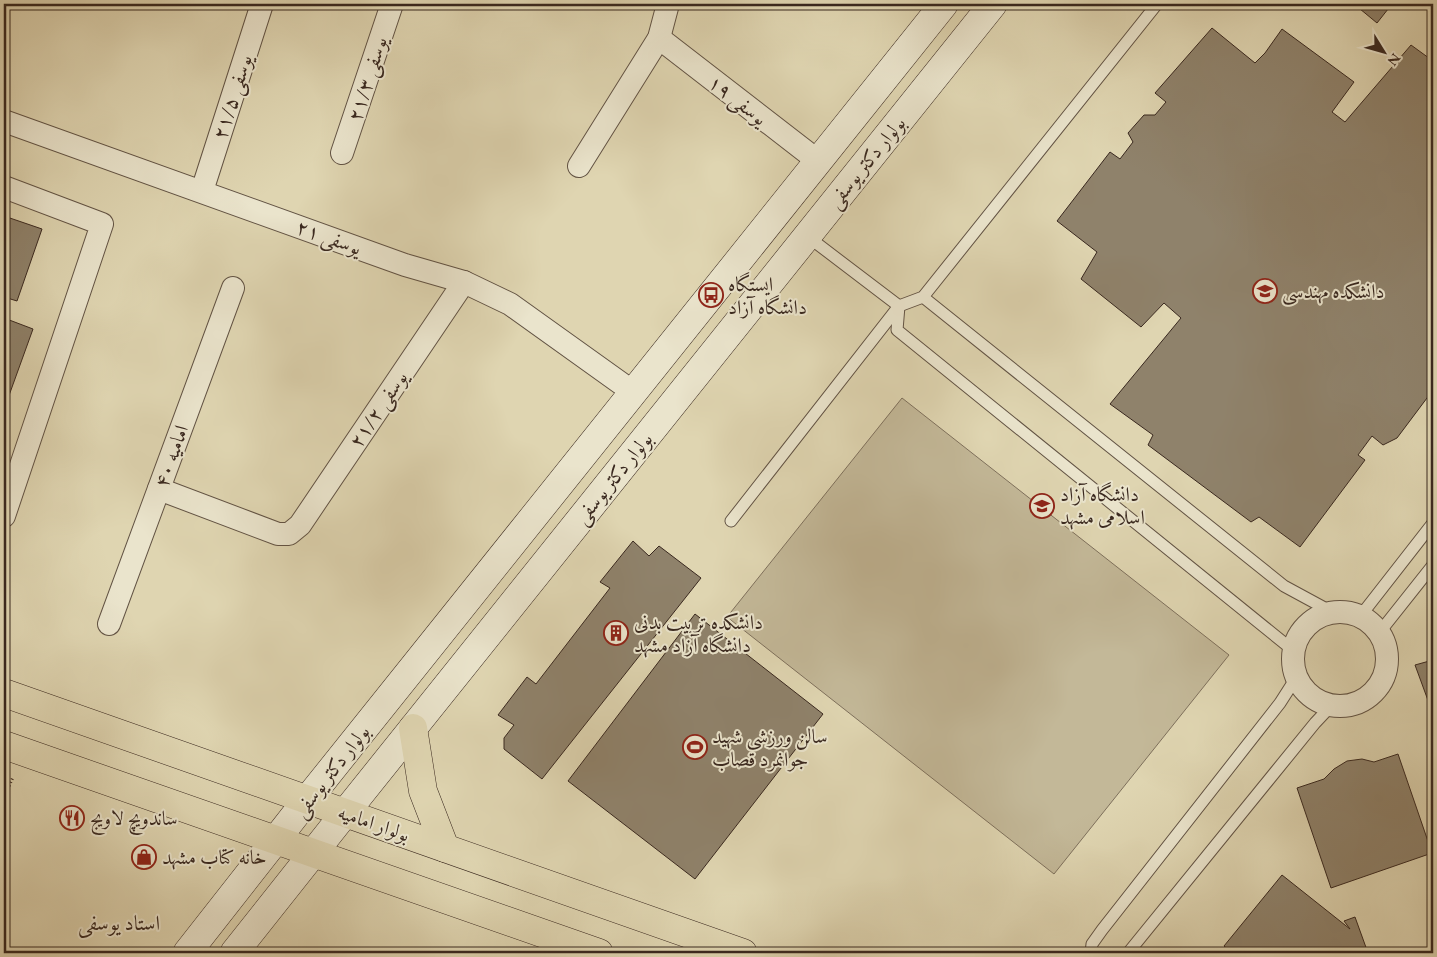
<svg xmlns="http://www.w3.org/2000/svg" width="1437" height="957" font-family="'EB Garamond',Amiri,serif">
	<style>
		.green { fill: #c3b898; stroke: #7e705c }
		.building { fill: #8f826b; stroke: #39281f }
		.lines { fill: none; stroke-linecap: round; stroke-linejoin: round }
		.lane-casing { stroke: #625344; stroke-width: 13 }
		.street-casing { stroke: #625344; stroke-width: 24 }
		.secondary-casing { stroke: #39281f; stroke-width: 29 }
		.primary-casing { stroke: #39281f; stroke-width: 29 }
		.path { stroke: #39281f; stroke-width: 3; stroke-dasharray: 1 2.5; stroke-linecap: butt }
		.lane { stroke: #eae4cc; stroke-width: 11 }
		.street { stroke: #eae4cc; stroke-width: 22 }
		.secondary { stroke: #eae4cc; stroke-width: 28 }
		.primary { stroke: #dfd5b1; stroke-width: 28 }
		.labels { text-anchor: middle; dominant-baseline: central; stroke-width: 4; stroke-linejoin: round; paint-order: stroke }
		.street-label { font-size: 20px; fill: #39281f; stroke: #eae4cc }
		.poi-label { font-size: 20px; fill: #39281f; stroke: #eae4cc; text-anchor: start }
		.neighbourhood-label { font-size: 21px; fill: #39281f; stroke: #eae4cc }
	</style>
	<rect width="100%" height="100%" fill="#dfd5b1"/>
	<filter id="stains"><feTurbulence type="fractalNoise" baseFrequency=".004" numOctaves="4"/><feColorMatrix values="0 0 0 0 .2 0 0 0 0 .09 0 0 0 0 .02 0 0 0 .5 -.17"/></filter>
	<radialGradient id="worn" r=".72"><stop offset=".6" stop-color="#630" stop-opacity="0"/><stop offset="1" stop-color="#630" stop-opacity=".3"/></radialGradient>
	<!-- green -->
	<polygon class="green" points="902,398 1229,655 1054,874 727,617"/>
	<!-- building -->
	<g class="building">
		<polygon points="1354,4 1392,4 1377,23"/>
		<polygon points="1212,28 1255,63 1265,53 1282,29 1354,82 1332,112 1345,122 1411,45 1433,61 1433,390 1397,438 1383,445 1372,436 1358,455 1365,460 1300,547 1259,517 1251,522 1148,445 1153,435 1110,404 1181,318 1164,303 1141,327 1081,279 1097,252 1057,221 1110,152 1120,159 1133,142 1128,133 1144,115 1155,115 1166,102 1155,93"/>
		<polygon points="4,216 42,229 17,301 4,297"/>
		<polygon points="4,318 33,329 7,401 4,400"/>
		<polygon points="633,541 649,556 659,546 701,578 542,779 504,749 504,738 514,725 498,715 527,677 536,684 610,588 600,582"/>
		<polygon points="695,614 823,714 695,879 568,781"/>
		<polygon points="1433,660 1433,714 1415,665"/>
		<polygon points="1398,754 1432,853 1331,888 1297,788 1324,779 1334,769 1347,761 1362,759 1374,762"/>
		<polygon points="1282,875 1350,929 1344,921 1355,917 1368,953 1232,953 1224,946"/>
	</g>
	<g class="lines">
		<defs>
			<g id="lane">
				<polyline points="807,236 899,306"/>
				<polyline points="923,297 1284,586 1332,612"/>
				<polyline points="899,306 897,330 1294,651"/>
				<polyline points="731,521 899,306 923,297 1157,4"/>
				<polyline points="1357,615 1362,614 1433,523"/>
				<polyline points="1388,653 1383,628 1433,565"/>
				<polyline points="1091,953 1092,944 1102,930 1280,703 1296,678"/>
				<polyline points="1128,953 1315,723 1331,706"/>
			</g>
			<g id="street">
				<polyline points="659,38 818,161"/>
				<polyline points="4,121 405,265 464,282 510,304 633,392"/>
				<polyline points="342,153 392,4"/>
				<polyline points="579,166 659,38 668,4"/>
				<polyline points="4,187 102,224 4,516"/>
				<polyline points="202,191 262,4"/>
				<polyline points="159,489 278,534 289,534 300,525 464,282"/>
				<circle cx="1340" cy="659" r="47"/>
				<polyline points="109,624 233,288"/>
			</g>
			<g id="secondary">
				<polyline points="187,953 307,800 944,4"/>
				<polyline points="234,953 345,813 993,4"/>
			</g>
			<g id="primary">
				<polyline points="4,693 743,953"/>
				<polyline points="413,728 423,791 445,848"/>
				<polyline points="4,745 599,953"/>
			</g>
		</defs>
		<!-- lane casing -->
		<use href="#lane" class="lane-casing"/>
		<!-- street casing -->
		<use href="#street" class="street-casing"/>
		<!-- secondary casing -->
		<use href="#secondary" class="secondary-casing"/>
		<!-- primary casing -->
		<use href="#primary" class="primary-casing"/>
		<!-- path -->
		<polyline class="path" points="4,799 13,777"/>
		<!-- lane -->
		<use href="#lane" class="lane"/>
		<!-- street -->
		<use href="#street" class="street"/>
		<!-- secondary -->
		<use href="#secondary" class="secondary"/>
		<!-- primary -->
		<use href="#primary" class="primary"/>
	</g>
	<!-- icons -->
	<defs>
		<symbol id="university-ring" viewBox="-11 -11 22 22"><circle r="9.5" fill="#eae4cc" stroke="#8f2418" stroke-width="1.5"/><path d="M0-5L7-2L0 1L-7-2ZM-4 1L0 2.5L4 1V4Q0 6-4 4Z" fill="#8f2418"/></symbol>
		<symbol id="bus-ring" viewBox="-11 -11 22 22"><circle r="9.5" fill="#eae4cc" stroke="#8f2418" stroke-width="1.5"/><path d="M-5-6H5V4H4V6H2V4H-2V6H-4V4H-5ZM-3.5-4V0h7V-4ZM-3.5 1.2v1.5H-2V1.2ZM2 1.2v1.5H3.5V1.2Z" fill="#8f2418"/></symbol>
		<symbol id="building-ring" viewBox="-11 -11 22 22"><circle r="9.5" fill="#eae4cc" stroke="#8f2418" stroke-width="1.5"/><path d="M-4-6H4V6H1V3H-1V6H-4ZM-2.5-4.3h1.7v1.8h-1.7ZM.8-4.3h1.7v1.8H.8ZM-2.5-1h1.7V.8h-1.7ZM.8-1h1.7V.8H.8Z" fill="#8f2418"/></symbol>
		<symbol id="stadium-ring" viewBox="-11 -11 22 22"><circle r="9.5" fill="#eae4cc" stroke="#8f2418" stroke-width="1.5"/><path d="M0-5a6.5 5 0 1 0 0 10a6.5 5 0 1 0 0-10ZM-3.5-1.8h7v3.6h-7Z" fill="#8f2418"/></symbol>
		<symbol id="restaurant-ring" viewBox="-11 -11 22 22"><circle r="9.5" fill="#eae4cc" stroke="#8f2418" stroke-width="1.5"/><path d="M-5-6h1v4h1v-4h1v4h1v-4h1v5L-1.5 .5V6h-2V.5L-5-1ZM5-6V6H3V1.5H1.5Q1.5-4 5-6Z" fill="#8f2418"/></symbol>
		<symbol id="shop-ring" viewBox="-11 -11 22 22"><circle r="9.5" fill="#eae4cc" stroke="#8f2418" stroke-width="1.5"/><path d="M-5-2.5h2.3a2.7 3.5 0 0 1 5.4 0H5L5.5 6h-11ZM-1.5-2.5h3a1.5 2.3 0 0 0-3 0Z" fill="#8f2418"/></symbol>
	</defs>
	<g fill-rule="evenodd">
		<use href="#university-ring" x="1251" y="277" width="28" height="28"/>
		<use href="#bus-ring" x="697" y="281" width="28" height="28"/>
		<use href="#university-ring" x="1028" y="492" width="28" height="28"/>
		<use href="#building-ring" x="602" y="619" width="28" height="28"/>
		<use href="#stadium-ring" x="681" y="733" width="28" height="28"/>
		<use href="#restaurant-ring" x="58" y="804" width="28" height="28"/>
		<use href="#shop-ring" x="130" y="843" width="28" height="28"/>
	</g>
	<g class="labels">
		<!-- street labels -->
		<g class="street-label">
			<text transform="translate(367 79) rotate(-72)">یوسفی ۲۱/۳</text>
			<text transform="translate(232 97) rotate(-72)">یوسفی ۲۱/۵</text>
			<text transform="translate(738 100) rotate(38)">یوسفی ۱۹</text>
			<text transform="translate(866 162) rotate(-51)">بولوار دکتر یوسفی</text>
			<text transform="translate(329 237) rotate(20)">یوسفی ۲۱</text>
			<text transform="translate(378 409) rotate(-56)">یوسفی ۲۱/۲</text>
			<text transform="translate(171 456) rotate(-70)">امامیه ۴۰</text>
			<text transform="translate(613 478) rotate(-51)">بولوار دکتر یوسفی</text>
			<text transform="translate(331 771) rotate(-52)">بولوار دکتر یوسفی</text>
			<text transform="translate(374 823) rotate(19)">بولوار امامیه</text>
		</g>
		<!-- poi labels -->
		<g class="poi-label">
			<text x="728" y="284">ایستگاه<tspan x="728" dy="23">دانشگاه آزاد</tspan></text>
			<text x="1282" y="291">دانشکده مهندسی</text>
			<text x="1060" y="494">دانشگاه آزاد<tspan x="1060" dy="23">اسلامی مشهد</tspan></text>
			<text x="634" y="622">دانشکده تربیت بدنی<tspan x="634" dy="23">دانشگاه آزاد مشهد</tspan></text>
			<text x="712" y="736">سالن ورزشی شهید<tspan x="712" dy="23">جوانمرد قصاب</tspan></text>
			<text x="90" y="818">ساندویچ لاویج</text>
			<text x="162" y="857">خانه کتاب مشهد</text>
		</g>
		<!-- neighbourhood labels -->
		<g class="neighbourhood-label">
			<text x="119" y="922">استاد یوسفی</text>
		</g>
	</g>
	<!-- margin -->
	<rect width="1437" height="957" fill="none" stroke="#dfd5b1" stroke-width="20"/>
	<rect x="5" y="5" width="1427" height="947" fill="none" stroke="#39281f" stroke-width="2.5"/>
	<rect x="10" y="10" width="1417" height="937" fill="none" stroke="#39281f"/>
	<!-- north arrow -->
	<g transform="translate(1384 52) rotate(127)" stroke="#eae4cc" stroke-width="4" paint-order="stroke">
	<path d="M0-4L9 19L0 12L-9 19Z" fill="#39281f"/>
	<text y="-8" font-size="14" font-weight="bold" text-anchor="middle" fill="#39281f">N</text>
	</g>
	<rect width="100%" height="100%" filter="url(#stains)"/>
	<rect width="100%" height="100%" fill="url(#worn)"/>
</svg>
